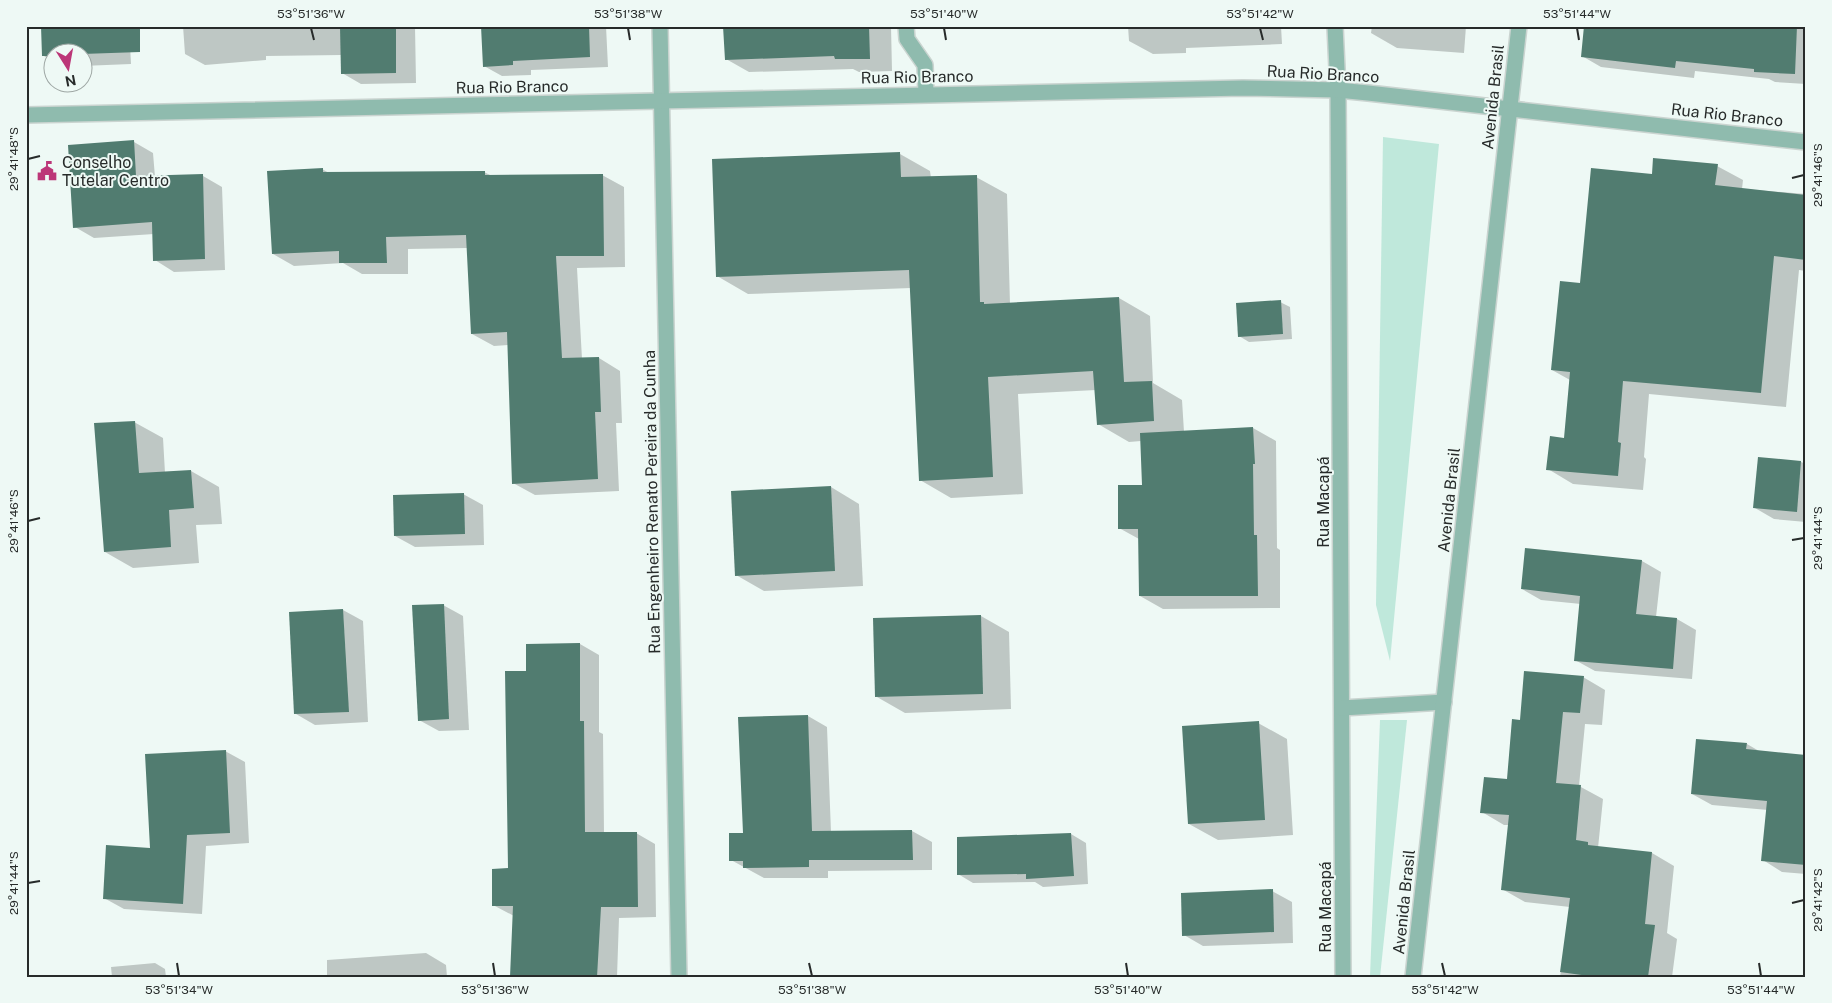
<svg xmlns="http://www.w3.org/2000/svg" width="1832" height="1003" font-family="'Public Sans',sans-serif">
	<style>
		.green { fill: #bfe8db }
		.shadow { fill: #0003 }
		.building { fill: #517c70 }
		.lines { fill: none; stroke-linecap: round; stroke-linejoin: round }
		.minor-casing { stroke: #cad4d0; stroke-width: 18 }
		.minor { stroke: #8fbbae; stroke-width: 15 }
		.ticks { fill: none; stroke: #272b2a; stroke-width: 2 }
		.labels { text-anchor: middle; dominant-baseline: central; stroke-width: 4; stroke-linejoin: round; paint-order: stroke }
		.street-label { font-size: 16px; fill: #272b2a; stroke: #eef9f5 }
		.poi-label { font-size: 16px; fill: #272b2a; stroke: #eef9f5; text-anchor: start }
		.neatline { fill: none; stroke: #272b2a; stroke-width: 2 }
		.ticks-label { font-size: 12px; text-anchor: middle; fill: #272b2a }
	</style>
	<rect width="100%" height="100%" fill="#eef9f5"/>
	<!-- green -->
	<g class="green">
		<polygon points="1383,137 1439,144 1390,661 1376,605"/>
		<polygon points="1380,720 1407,720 1380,977 1370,977"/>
	</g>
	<!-- shadow -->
	<g class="shadow">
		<polygon points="42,26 129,26 131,64 82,66 82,52 52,52 52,61 44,56"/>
		<polygon points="183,26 415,26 416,83 361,84 342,73 342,55 266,56 266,60 205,65 185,54"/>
		<polygon points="514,26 606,26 608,67 531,70 531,75 502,76 484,66"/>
		<polygon points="725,26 891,26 892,71 859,72 853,69 749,72 726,59"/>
		<polygon points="1128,26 1281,26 1282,44 1186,48 1186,53 1153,54 1129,41"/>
		<polygon points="1372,26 1466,26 1464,53 1397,48 1371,33"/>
		<polygon points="1585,26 1806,26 1806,84 1775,82 1769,79 1695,71 1694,78 1601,67 1582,56"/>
		<polygon points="134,142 153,153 155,177 203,176 222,187 225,270 174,272 155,260 154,234 94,238 75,227"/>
		<polygon points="900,154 930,171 931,178 976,177 1007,194 1010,304 1119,298 1150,316 1153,383 1182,400 1184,432 1253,428 1276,441 1277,548 1280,550 1280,608 1163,609 1140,596 1139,539 1119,528 1144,486 1141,441 1129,442 1098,424 1096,390 1018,394 1023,494 951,498 920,480 911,288 748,294 717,276"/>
		<polygon points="1717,166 1743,180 1742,189 1806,194 1806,271 1799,270 1786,407 1649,394 1644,457 1646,459 1643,490 1573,484 1548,469 1565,439 1570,380 1552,370 1582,284 1653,175"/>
		<polygon points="322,169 329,173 484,172 492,176 602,175 624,187 625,267 577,268 582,359 599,358 620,371 622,423 616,423 619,491 535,495 513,483 508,345 494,346 472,334 468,248 408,249 408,274 362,274 343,263 294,266 273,254"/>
		<polygon points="1280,302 1290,307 1292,339 1249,342 1239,336"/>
		<polygon points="134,422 163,438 165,473 191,471 219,487 222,524 196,525 199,563 133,568 105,552"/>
		<polygon points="1759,458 1801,462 1806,464 1806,522 1774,519 1755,508"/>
		<polygon points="831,487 859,504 863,586 764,591 736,575 732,492"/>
		<polygon points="463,494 483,505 484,545 415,547 395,536"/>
		<polygon points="1642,561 1661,572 1656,617 1677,619 1696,630 1692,679 1595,671 1575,660 1581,604 1541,600 1522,589"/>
		<polygon points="443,605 463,616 469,730 439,731 419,720"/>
		<polygon points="343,610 363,621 368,722 315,725 296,714"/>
		<polygon points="981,616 1009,632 1011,709 905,713 877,697"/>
		<polygon points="580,644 599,655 599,732 603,734 604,833 636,833 655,844 656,917 619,918 617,977 512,977 514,916 493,905 509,869 527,673"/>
		<polygon points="1583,677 1605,690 1602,725 1585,724 1579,786 1603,799 1598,848 1652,853 1674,866 1667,933 1677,939 1672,977 1560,977 1570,907 1525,902 1502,889 1509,825 1504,825 1482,812 1508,780 1521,721"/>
		<polygon points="808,716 827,727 831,832 912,831 932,842 932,870 828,871 828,878 764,878 731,860"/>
		<polygon points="1258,723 1287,739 1293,835 1218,840 1189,824"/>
		<polygon points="1747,744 1759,751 1806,756 1806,874 1782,872 1763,860 1768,810 1712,805 1692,794"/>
		<polygon points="225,751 245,762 249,843 206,846 202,914 124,909 104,898 152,849"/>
		<polygon points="1071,834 1086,843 1088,884 1043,887 1035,882 973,883 958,874"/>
		<polygon points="1272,891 1292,902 1293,943 1203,946 1184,935"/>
		<polygon points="426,953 446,965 447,977 327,977 327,960"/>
		<polygon points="155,963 165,969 166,977 112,977 111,967"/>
	</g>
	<!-- building -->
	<g class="building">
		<polygon points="41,26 140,26 140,52 82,54 82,52 52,52 52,56 42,56"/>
		<polygon points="340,26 396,26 396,73 341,74"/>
		<polygon points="481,26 589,26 590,57 513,61 513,65 483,67"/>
		<polygon points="723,26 869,26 870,59 835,59 834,56 725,60"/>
		<polygon points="1584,26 1797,26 1795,74 1754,72 1754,69 1676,61 1675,68 1581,57"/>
		<polygon points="134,140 136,176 203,174 205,259 153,261 152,222 73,228 68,145"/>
		<polygon points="900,152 901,177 977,175 980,302 984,302 984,304 1119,297 1124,382 1152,381 1154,421 1097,425 1093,371 988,377 993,477 919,481 909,270 716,277 712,159"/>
		<polygon points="1653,158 1718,164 1715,185 1806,195 1806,260 1774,256 1761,393 1623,381 1618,442 1621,443 1618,476 1546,470 1550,436 1564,438 1570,372 1551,370 1560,281 1580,283 1591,168 1652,174"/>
		<polygon points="323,168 323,172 485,171 485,175 603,174 604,256 556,256 562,358 599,357 601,412 595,412 598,479 512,484 507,332 471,334 466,235 386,237 387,263 339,263 339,251 272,254 267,171"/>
		<polygon points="1281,300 1283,334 1238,337 1236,303"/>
		<polygon points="135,421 139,473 191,470 194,508 169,510 171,547 104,552 94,423"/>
		<polygon points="1253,427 1255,464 1253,464 1254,535 1257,535 1258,596 1139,596 1138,529 1118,529 1118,485 1142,485 1140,433"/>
		<polygon points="1758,457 1801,461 1797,512 1753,508"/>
		<polygon points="831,486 835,571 735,576 731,491"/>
		<polygon points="464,493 465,534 394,536 393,495"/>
		<polygon points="1525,548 1642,560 1636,614 1677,618 1673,669 1574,661 1580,596 1521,589"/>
		<polygon points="444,604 449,719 418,721 412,605"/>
		<polygon points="343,609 349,712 294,714 289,612"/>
		<polygon points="981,615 983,694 875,697 873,618"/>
		<polygon points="580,643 580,721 584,721 585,832 637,832 638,907 601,907 597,977 510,977 513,906 492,906 492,869 508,868 505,671 526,671 526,644"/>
		<polygon points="1524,671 1584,676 1580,713 1563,712 1556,783 1581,785 1576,840 1588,842 1588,845 1652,852 1645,924 1655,925 1648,977 1596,977 1560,972 1570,898 1501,890 1509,815 1480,813 1484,777 1507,779 1512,719 1520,720"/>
		<polygon points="808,715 812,831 912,830 913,860 809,860 809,867 743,868 743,861 729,861 729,833 743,833 738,717"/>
		<polygon points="1259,721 1265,820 1188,824 1182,726"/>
		<polygon points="1696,739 1747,743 1746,749 1806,755 1806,865 1761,861 1767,801 1691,794"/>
		<polygon points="226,750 230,833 187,835 183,904 103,899 106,845 150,848 145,754"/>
		<polygon points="1071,833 1074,876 1026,879 1026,874 957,875 957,837"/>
		<polygon points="1273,889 1274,932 1182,936 1181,893"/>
	</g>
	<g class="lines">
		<defs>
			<g id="minor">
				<polyline points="660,26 679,977"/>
				<polyline points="906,26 907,39 925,65 926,94"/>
				<polyline points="1335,26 1338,90 1343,977"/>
				<polyline points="26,115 1243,88 1338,90 1368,93 1806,142"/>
				<polyline points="1342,708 1444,702"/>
				<polyline points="1413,977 1519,26"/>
			</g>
		</defs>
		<!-- minor casing -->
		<use href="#minor" class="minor-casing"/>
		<!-- minor -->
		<use href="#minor" class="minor"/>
	</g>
	<!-- ticks -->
	<path class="ticks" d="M311 28 314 40M628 28 630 40M944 28 946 40M1260 28 1263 40M1577 28 1579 40M28 159 40 156M1792 178 1804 175M28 521 40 518M1792 540 1804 538M28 883 40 881M1792 903 1804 900M177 963 179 976M493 963 495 976M809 963 812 976M1126 963 1128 976M1442 963 1445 976M1759 963 1761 976"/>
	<!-- icons -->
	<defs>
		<symbol id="civic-bare" viewBox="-9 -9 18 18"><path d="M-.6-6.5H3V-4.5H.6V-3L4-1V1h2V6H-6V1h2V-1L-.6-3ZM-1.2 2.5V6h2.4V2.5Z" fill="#bc3678" stroke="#eef9f5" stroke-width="2.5" paint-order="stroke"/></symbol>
	</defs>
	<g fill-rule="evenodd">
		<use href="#civic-bare" x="33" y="157" width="28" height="28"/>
	</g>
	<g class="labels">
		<!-- street labels -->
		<g class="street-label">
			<text transform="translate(1323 74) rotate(3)">Rua Rio Branco</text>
			<text transform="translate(917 77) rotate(-1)">Rua Rio Branco</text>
			<text transform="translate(512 87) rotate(-1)">Rua Rio Branco</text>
			<text transform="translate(1493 97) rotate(-84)">Avenida Brasil</text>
			<text transform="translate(1727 115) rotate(6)">Rua Rio Branco</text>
			<text transform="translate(1449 500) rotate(-84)">Avenida Brasil</text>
			<text transform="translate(652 502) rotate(-91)">Rua Engenheiro Renato Pereira da Cunha</text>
			<text transform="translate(1323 502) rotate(-90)">Rua Macapá</text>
			<text transform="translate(1404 902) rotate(-84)">Avenida Brasil</text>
			<text transform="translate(1325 907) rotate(-90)">Rua Macapá</text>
		</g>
		<!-- poi labels -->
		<g class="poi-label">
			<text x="62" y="162">Conselho<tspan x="62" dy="18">Tutelar Centro</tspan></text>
		</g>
	</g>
	<!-- border -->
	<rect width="1832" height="1003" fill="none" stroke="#eef9f5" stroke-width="55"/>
	<!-- north arrow -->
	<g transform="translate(68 68) rotate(169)"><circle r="24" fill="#eef9f5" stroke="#9ea7a4"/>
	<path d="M0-4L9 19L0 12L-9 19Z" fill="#bc3678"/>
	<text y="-8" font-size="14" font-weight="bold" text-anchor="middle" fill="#272b2a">N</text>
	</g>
	<rect x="28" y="28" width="1776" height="948" class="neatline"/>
	<g class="ticks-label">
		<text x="311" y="18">53°51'36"W</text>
		<text x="628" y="18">53°51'38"W</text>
		<text x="944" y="18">53°51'40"W</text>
		<text x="1260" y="18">53°51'42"W</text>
		<text x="1577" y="18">53°51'44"W</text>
		<text transform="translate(14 159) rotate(-90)" y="4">29°41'48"S</text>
		<text transform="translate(1818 175) rotate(-90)" y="4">29°41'46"S</text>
		<text transform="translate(14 521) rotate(-90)" y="4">29°41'46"S</text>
		<text transform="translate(1818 538) rotate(-90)" y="4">29°41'44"S</text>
		<text transform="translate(14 883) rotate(-90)" y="4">29°41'44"S</text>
		<text transform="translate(1818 900) rotate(-90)" y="4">29°41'42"S</text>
		<text x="179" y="994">53°51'34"W</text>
		<text x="495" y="994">53°51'36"W</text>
		<text x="812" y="994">53°51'38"W</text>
		<text x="1128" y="994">53°51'40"W</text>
		<text x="1445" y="994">53°51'42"W</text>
		<text x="1761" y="994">53°51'44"W</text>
	</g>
</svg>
